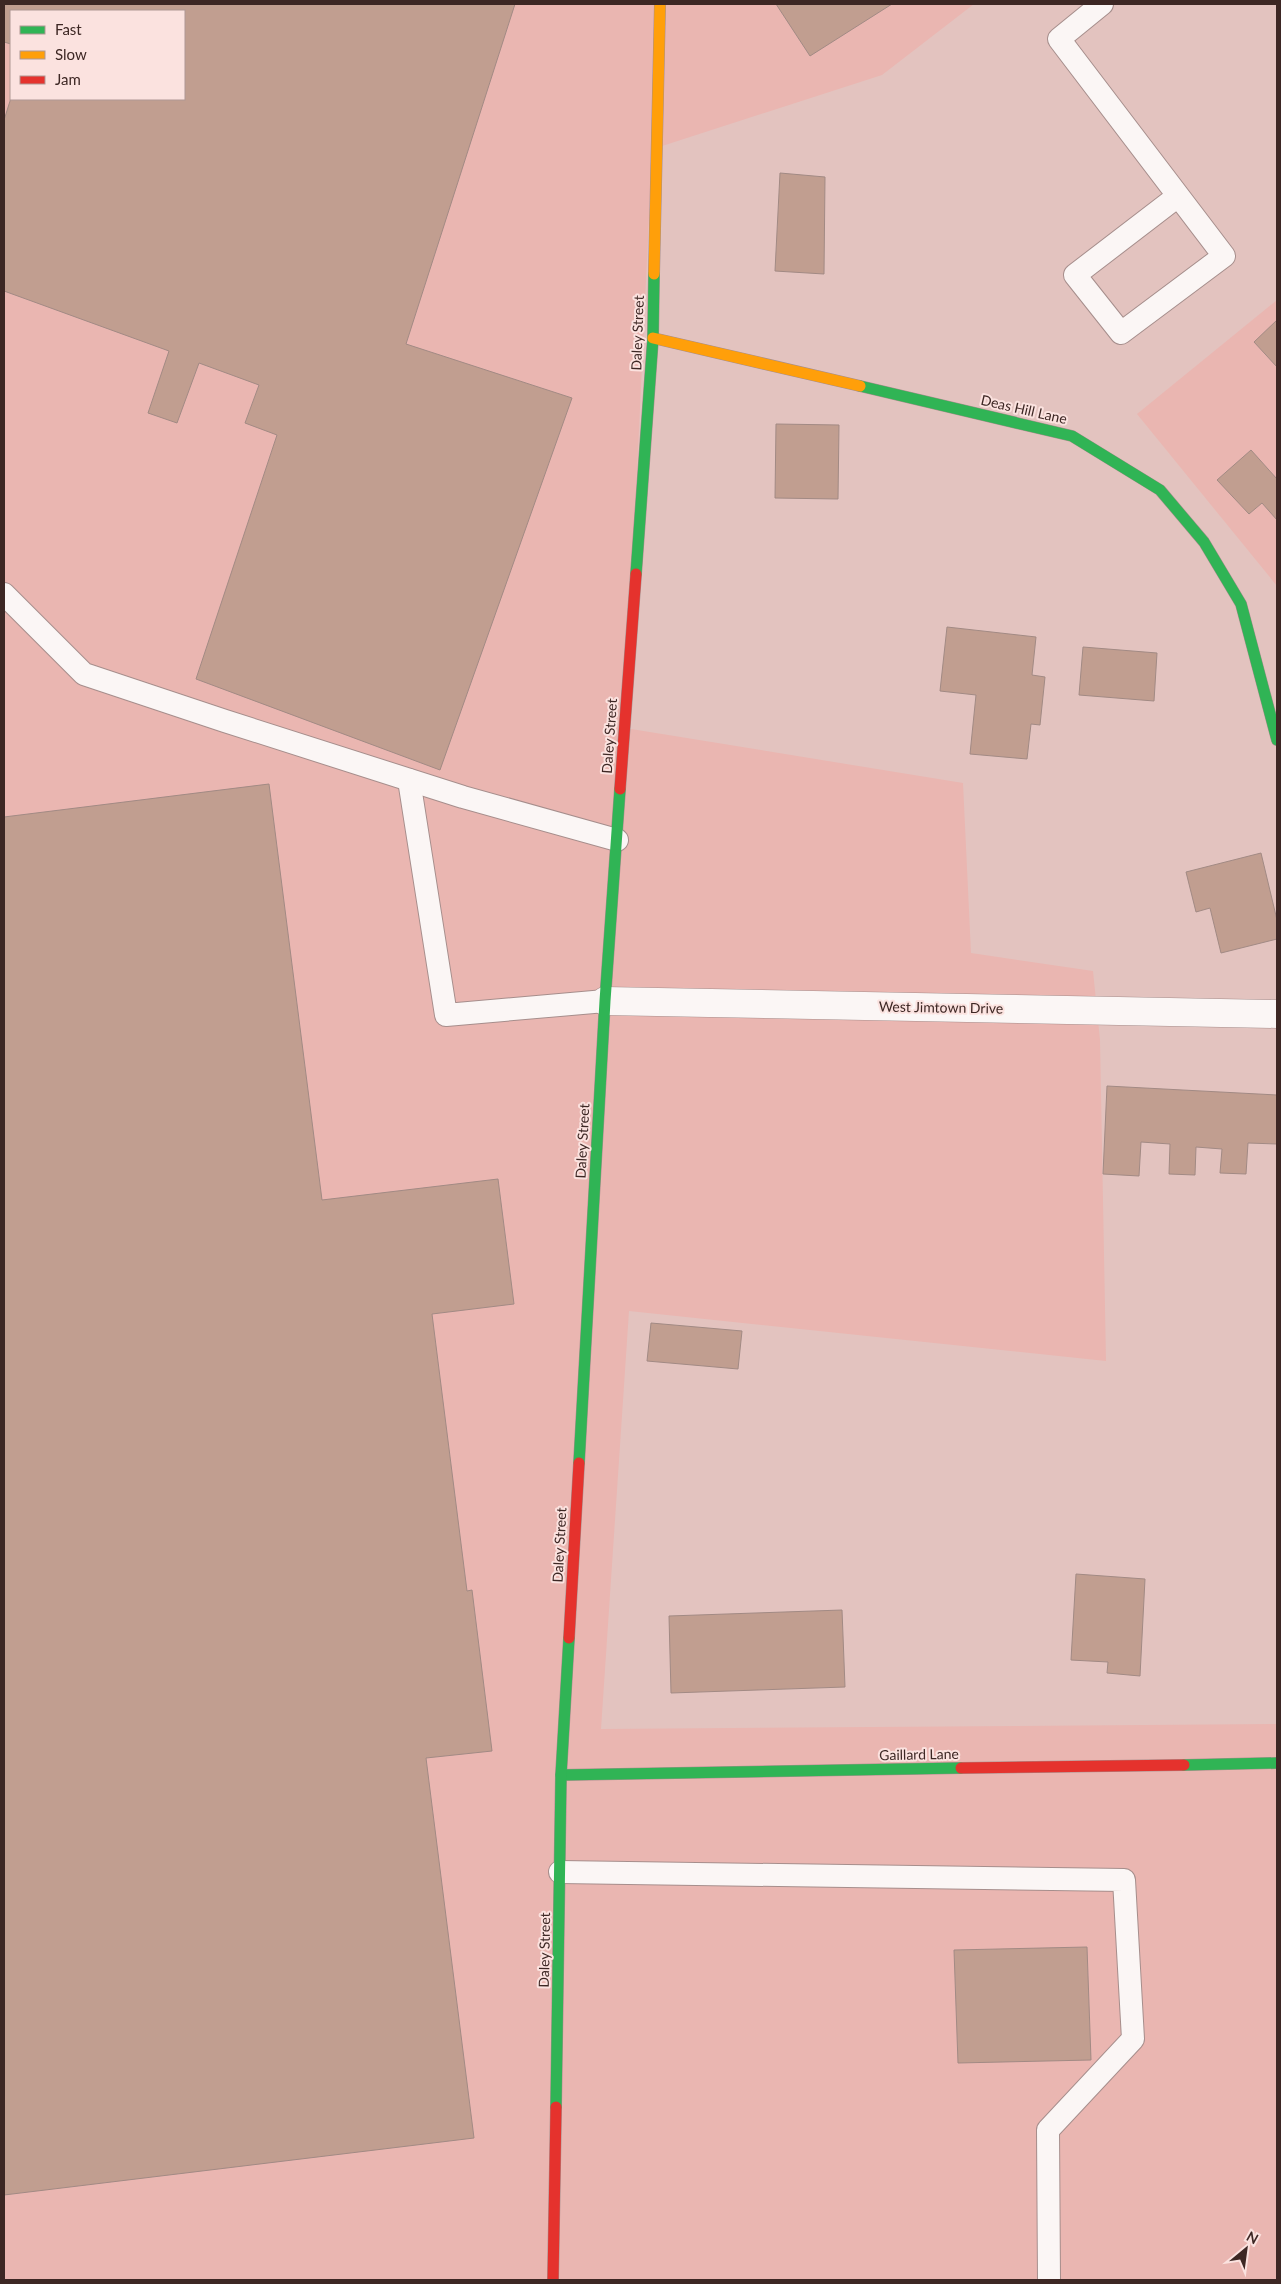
<svg xmlns="http://www.w3.org/2000/svg" width="1281" height="2284" font-family="Lato,sans-serif">
	<style>
		.built { fill: #eab6b1; fill-rule: evenodd }
		.building { fill: #c19e90; stroke: #a28a84 }
		.lines { fill: none; stroke-linecap: round; stroke-linejoin: round }
		.lane-casing { stroke: #a68e8c; stroke-width: 24 }
		.street-casing { stroke: #a68e8c; stroke-width: 29 }
		.fast-casing { stroke: #a68e8c; stroke-width: 12 }
		.slow-casing { stroke: #a68e8c; stroke-width: 12 }
		.jam-casing { stroke: #a68e8c; stroke-width: 12 }
		.lane { stroke: #fbf6f5; stroke-width: 22 }
		.street { stroke: #fbf6f5; stroke-width: 28 }
		.fast { stroke: #30b455; stroke-width: 11 }
		.slow { stroke: #ff9f0a; stroke-width: 11 }
		.jam { stroke: #e5322d; stroke-width: 11 }
		.labels { text-anchor: middle; dominant-baseline: central; stroke-width: 4; stroke-linejoin: round; paint-order: stroke }
		.street-label { font-size: 14px; fill: #3d2724; stroke: #fbe2df }
	</style>
	<rect width="100%" height="100%" fill="#e3c3bf"/>
	<!-- built -->
	<g class="built">
		<path d="M4 4H659L625 728 963 783 971 953 1093 971 1100 1040 1106 1361 629 1311 601 1729 1277 1724V2280H4ZM11 11H184V99H11Z"/>
		<polygon points="662,4 974,4 882,75 656,148"/>
		<polygon points="1277,300 1277,586 1137,414"/>
	</g>
	<!-- building -->
	<g class="building">
		<polygon points="4,4 515,4 406,344 572,398 440,770 196,679 277,435 245,423 259,385 199,363 177,423 148,413 169,351 4,291 4,120 11,98 184,99 184,11 11,11 11,44 4,42"/>
		<polygon points="776,4 892,4 810,56"/>
		<polygon points="780,173 825,177 824,274 775,271"/>
		<polygon points="1277,320 1277,367 1254,342"/>
		<polygon points="776,424 839,425 838,499 775,498"/>
		<polygon points="1251,450 1277,479 1277,520 1262,503 1249,514 1217,480"/>
		<polygon points="947,627 1036,637 1032,675 1045,677 1040,725 1031,724 1027,759 970,754 976,695 940,691"/>
		<polygon points="1083,647 1157,653 1154,701 1079,695"/>
		<polygon points="269,784 322,1200 498,1179 514,1304 432,1314 467,1591 472,1590 492,1751 426,1758 474,2138 4,2195 4,817"/>
		<polygon points="1261,853 1277,920 1277,939 1221,953 1210,908 1196,912 1186,872"/>
		<polygon points="1107,1086 1277,1095 1277,1144 1248,1143 1246,1174 1220,1173 1222,1149 1196,1147 1195,1175 1169,1174 1170,1144 1141,1142 1139,1176 1103,1174"/>
		<polygon points="651,1323 742,1331 738,1369 647,1361"/>
		<polygon points="1076,1574 1145,1579 1140,1676 1107,1673 1108,1662 1071,1660"/>
		<polygon points="842,1610 845,1687 671,1693 669,1616"/>
		<polygon points="1087,1947 1091,2060 958,2063 954,1950"/>
	</g>
	<g class="lines">
		<defs>
			<g id="lane">
				<polyline points="1102,4 1059,39 1224,256 1121,333 1075,275 1178,196"/>
				<polyline points="4,594 84,674 225,721 463,797 617,840"/>
				<polyline points="409,780 446,1015 605,1001"/>
				<polyline points="560,1872 1124,1880 1133,2039 1048,2130 1049,2280"/>
			</g>
			<polyline id="street" points="605,1001 1277,1014"/>
			<g id="fast">
				<polyline points="860,386 1072,436 1160,490 1204,542 1241,604 1277,740"/>
				<polyline points="636,574 653,338 654,274"/>
				<polyline points="579,1463 605,1001 620,789"/>
				<polyline points="1184,1765 1277,1763"/>
				<polyline points="561,1775 961,1768"/>
				<polyline points="556,2107 561,1775 569,1638"/>
			</g>
			<g id="slow">
				<polyline points="654,274 660,4"/>
				<polyline points="653,338 860,386"/>
			</g>
			<g id="jam">
				<polyline points="620,789 636,574"/>
				<polyline points="569,1638 579,1463"/>
				<polyline points="961,1768 1184,1765"/>
				<polyline points="553,2280 556,2107"/>
			</g>
		</defs>
		<!-- lane casing -->
		<use href="#lane" class="lane-casing"/>
		<!-- street casing -->
		<use href="#street" class="street-casing"/>
		<!-- fast casing -->
		<use href="#fast" class="fast-casing"/>
		<!-- slow casing -->
		<use href="#slow" class="slow-casing"/>
		<!-- jam casing -->
		<use href="#jam" class="jam-casing"/>
		<!-- lane -->
		<use href="#lane" class="lane"/>
		<!-- street -->
		<use href="#street" class="street"/>
		<!-- fast -->
		<use href="#fast" class="fast"/>
		<!-- slow -->
		<use href="#slow" class="slow"/>
		<!-- jam -->
		<use href="#jam" class="jam"/>
	</g>
	<g class="labels">
		<!-- street labels -->
		<g class="street-label">
			<text transform="translate(637 333) rotate(-88)">Daley Street</text>
			<text transform="translate(1024 409) rotate(13)">Deas Hill Lane</text>
			<text transform="translate(609 736) rotate(-86)">Daley Street</text>
			<text transform="translate(941 1007) rotate(1)">West Jimtown Drive</text>
			<text transform="translate(582 1141) rotate(-87)">Daley Street</text>
			<text transform="translate(559 1545) rotate(-87)">Daley Street</text>
			<text transform="translate(919 1754) rotate(-1)">Gaillard Lane</text>
			<text transform="translate(544 1950) rotate(-89)">Daley Street</text>
		</g>
	</g>
	<!-- border -->
	<rect width="1281" height="2284" fill="none" stroke="#3d2724" stroke-width="10"/>
	<!-- legend -->
	<rect x="10" y="10" width="175" height="90" fill="#fbe2df" stroke="#af9794"/>
	<rect x="20" y="26" width="25" height="8" fill="#30b455" stroke="#af9794"/>
	<text x="55" y="35" font-size="15" fill="#3d2724">Fast</text>
	<rect x="20" y="51" width="25" height="8" fill="#ff9f0a" stroke="#af9794"/>
	<text x="55" y="60" font-size="15" fill="#3d2724">Slow</text>
	<rect x="20" y="76" width="25" height="8" fill="#e5322d" stroke="#af9794"/>
	<text x="55" y="85" font-size="15" fill="#3d2724">Jam</text>
	<!-- north arrow -->
	<g transform="translate(1246 2249) rotate(29)" stroke="#fbe2df" stroke-width="4" paint-order="stroke">
	<path d="M0-4L9 19L0 12L-9 19Z" fill="#3d2724"/>
	<text y="-8" font-size="14" font-weight="bold" text-anchor="middle" fill="#3d2724">N</text>
	</g>
</svg>
